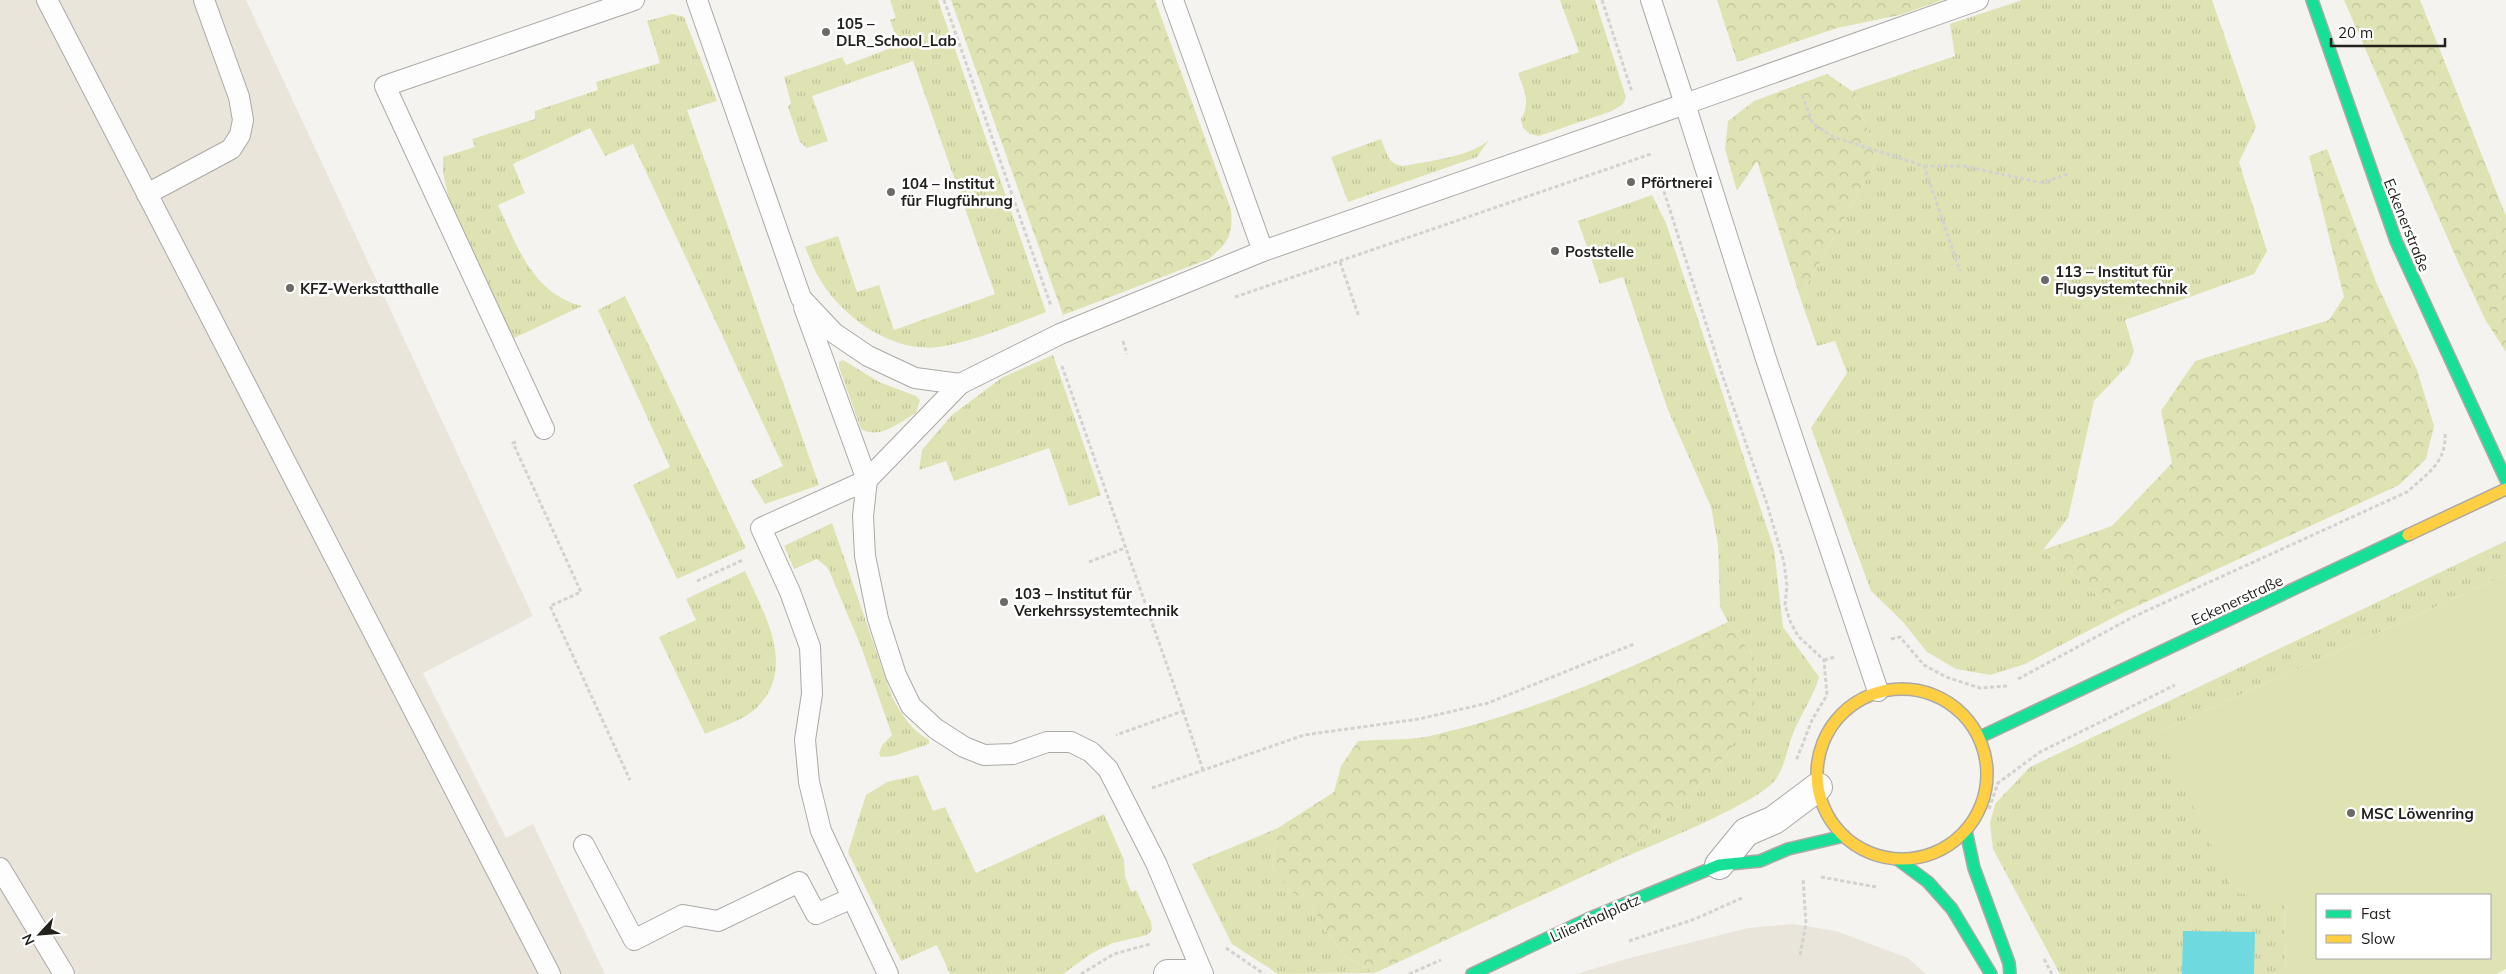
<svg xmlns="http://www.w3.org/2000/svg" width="2506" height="974" font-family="Mulish,sans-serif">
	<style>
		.built { fill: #eae5db }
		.grass { fill: url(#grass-tufts) }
		.forest { fill: url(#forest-crowns) }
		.garden { fill: #dfe3b3; fill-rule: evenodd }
		.water { fill: #6ed9df }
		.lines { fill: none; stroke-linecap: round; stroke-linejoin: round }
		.lane-casing { stroke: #aba9a6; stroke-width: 22 }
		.street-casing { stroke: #aba9a6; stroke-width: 30 }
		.fast-casing { stroke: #aba9a6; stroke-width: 14 }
		.slow-casing { stroke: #aba9a6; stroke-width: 14 }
		.path { stroke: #d3d2d1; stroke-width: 3; stroke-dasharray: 4 2.5; stroke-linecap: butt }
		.lane { stroke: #fefdfd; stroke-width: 20 }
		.street { stroke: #fefdfd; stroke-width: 28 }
		.fast { stroke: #16e098; stroke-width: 11 }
		.slow { stroke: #ffcf43; stroke-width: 11 }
		.poi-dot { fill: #6c6a67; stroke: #fff; stroke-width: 2 }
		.labels { text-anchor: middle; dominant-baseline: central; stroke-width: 5; stroke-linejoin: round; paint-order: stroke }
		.poi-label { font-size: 15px; font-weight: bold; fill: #22211e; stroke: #fff; text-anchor: start }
		.street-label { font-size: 15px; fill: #22211e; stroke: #fff }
	</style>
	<defs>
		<pattern id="grass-tufts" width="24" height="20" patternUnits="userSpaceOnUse" patternTransform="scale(1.25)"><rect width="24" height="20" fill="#dfe3b3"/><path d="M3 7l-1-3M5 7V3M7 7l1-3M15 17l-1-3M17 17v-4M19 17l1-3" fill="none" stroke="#bfc29a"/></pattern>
		<pattern id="forest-crowns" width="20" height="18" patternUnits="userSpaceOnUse" patternTransform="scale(1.25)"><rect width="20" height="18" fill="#dfe3b3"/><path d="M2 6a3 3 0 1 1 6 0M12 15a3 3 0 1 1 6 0" fill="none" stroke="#bfc29a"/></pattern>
	</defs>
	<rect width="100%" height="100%" fill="#f5f3ef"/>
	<!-- built -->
	<g class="built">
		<polygon points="0,0 246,0 533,616 423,673 506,838 533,824 605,974 0,974"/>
		<polygon points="1792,924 1836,931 1908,958 1926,974 1576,974 1626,959 1748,928"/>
	</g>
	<!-- grass -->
	<g class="grass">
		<path d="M890 0H938L1046 312C1010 326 975 341 938 347 893 353 843 318 821 281 814 271 810 258 805 247L838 236 857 292 879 285 894 330 995 294 913 61 812 96 828 141 807 148 800 142 788 107 791 103 784 77 842 57 846 65 899 45 890 20 896 18Z"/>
		<path d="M1560 0H1595L1626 97 1623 104 1612 111 1539 136 1530 134 1523 128 1521 119C1531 103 1524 90 1518 73L1579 52Z"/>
		<polygon points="2022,0 2212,0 2256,127 2239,162 2267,251 2254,274 2125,320 2134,351 2129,364 2094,401 2068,518 2043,550 2120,614 2025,664 1990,675 1956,669 1927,652 1903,622 1871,591 1811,428 1847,373 1835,341 1817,346 1800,297 1879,157 1852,91 1955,56 1950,24"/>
		<path d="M672 14 684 17 717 101 687 110 819 485 765 504 751 481 783 466 633 144 605 156 590 128 513 164 525 193 498 205C517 246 533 294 582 306L512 339 451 208 443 173V157L475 147 472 139 535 119V111L598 90 596 82 660 63 647 21Z"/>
		<path d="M1381 139C1386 151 1388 165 1403 166 1428 161 1470 157 1489 140L1477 157 1348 202 1331 157Z"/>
		<path d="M1652 195 1666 223 1774 549 1783 627 1819 677C1813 698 1800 715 1792 736 1787 750 1785 766 1776 779 1758 804 1647 847 1614 862L1685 801 1731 749 1757 661 1728 622 1720 607 1718 545 1711 507 1668 410 1623 277 1600 284 1578 221Z"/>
		<polygon points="625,296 746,548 677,579 633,485 670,467 598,310"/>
		<polygon points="1053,355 1101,495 1069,506 1049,448 954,481 946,461 919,470 922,450 952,415 1003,377"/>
		<path d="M843 360 879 382 916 396 920 400 916 413C900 422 880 440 861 429L839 367V362Z"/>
		<path d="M832 523 892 697C902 715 910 729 929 740V744L893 756 881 757 879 753 882 745 892 735 862 649 828 568 817 559 794 569 784 546Z"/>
		<polygon points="2506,541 2506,575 2158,732 2284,898 2286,974 2060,974 1993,849 1990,823 1995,804 2030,767"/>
		<path d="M745 571C764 614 799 670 754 710 741 721 721 727 705 734L659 637 696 620 686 599Z"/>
		<polygon points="918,775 933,811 945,807 976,873 1104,814 1124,860 1125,876 1131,892 1136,890 1151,922 1152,930 1147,935 1113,943 1092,953 1063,974 950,974 937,945 901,961 848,852 866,795 887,782"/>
		<polygon points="1278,828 1272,868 1291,891 1311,906 1326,931 1346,957 1375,973 1278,974 1232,944 1192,864"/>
	</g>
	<!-- forest -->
	<g class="forest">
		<path d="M951 0H1155L1231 210C1233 236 1228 242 1209 259L1063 315Z"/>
		<polygon points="1717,0 1942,0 1900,15 1837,28 1737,62"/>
		<polygon points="2344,0 2420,0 2506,216 2506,352 2486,321 2458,262"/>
		<polygon points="1827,74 1852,91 1879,157 1800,297 1757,161 1737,191 1725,149 1728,121 1754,101"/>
		<polygon points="2327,149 2376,282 2417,370 2434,426 2426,459 2399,485 2120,614 2043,550 2112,526 2172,463 2161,411 2195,361 2329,320 2344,297 2309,156"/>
		<path d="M1728 622 1757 661 1754 706 1731 749 1685 801 1614 862 1375 973 1346 957 1326 931 1311 906 1291 891 1272 868 1278 828 1334 792 1341 766 1358 741C1382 739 1410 741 1434 735 1535 712 1634 667 1728 622Z"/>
	</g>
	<!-- garden -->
	<path class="garden" d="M2506 575V969L2496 974H2286L2284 898 2234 893 2158 732ZM2317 895H2490V958H2317Z"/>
	<!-- water -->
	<polygon class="water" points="2183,931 2255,932 2254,974 2182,974"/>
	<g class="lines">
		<defs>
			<g id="lane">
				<polyline points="47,0 550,974"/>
				<polyline points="697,0 801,298 834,333 868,356 915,378 960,384 1060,334 1263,251 1685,104 1767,362 1878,691"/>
				<polyline points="1173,0 1263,251"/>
				<polyline points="1651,0 1685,104 1978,0"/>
				<polyline points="147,194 231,149 240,135 243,120 239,97 204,0"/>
				<polyline points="804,307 867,480 960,384"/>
				<polyline points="544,429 385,86 634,0"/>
				<polyline points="584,845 634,940 683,915 718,921 799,882 816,914 852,898"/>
				<polyline points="0,868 64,974"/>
				<polyline points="888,974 821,831 809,782 805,740 812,694 810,647 790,592 761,528 867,480 863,516 865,556 878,619 896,675 911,706 936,729 964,747 984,755 1013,754 1047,742 1071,742 1091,752 1108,769 1156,863 1203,974"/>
			</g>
			<g id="street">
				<polyline points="1719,865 1746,832 1774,820 1818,787"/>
				<polyline points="1168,974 1188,974"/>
			</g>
			<g id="fast">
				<polyline points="2312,0 2396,241 2506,480"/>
				<polyline points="1980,737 2408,535"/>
				<polyline points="1966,831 1974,868 2009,963 2010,974"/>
				<polyline points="1897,859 1928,882 1952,909 1991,974"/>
				<polyline points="1472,974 1588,919 1719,865 1760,861 1788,849 1844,836"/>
			</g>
			<g id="slow">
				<polyline points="2408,535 2506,489"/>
				<circle cx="1902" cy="774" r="85"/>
			</g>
		</defs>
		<!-- lane casing -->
		<use href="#lane" class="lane-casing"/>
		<!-- street casing -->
		<use href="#street" class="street-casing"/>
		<!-- fast casing -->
		<use href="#fast" class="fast-casing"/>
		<!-- slow casing -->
		<use href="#slow" class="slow-casing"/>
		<!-- path -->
		<g class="path">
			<polyline points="944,0 1051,306"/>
			<polyline points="1602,0 1632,92"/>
			<polyline points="1802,95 1813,124 1834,137 1924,166 1960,271"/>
			<polyline points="1924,166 1964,166 2042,183 2070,173"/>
			<polyline points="1660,179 1723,377 1767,504 1784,562 1787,586 1785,605 1790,621 1798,636 1824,660 1827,695 1812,720 1796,761"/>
			<polyline points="1340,262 1359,317"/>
			<polyline points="1235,297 1651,154"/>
			<polyline points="1123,341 1127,354"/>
			<polyline points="1062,366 1183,711 1116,735"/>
			<polyline points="516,442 513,443 581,592 550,606 630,780"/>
			<polyline points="1089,562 1125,548"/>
			<polyline points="697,581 743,560"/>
			<polyline points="1891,639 1900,637 1924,665 1946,677 1980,688 2008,686"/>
			<polyline points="1824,660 1835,657"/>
			<path d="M2018 679 2133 617 2407 492C2427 474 2447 462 2445 433"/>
			<polyline points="1183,711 1203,770"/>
			<polyline points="1152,788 1304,735 1419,719 1488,703 1634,644"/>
			<polyline points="1989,809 1998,783 2040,752 2175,685"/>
			<polyline points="1821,877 1876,887"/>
			<polyline points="1629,941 1695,919 1742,898"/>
			<polyline points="1226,948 1264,974"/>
			<polyline points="1800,955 1806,924 1803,878"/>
			<polyline points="2044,959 2052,974"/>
			<polyline points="1081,974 1114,954 1150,944"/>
			<polyline points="1409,974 1441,960"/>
		</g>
		<!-- lane -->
		<use href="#lane" class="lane"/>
		<!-- street -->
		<use href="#street" class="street"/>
		<!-- fast -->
		<use href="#fast" class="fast"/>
		<!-- slow -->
		<use href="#slow" class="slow"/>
	</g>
	<!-- markers -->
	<g class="poi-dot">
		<circle cx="826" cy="32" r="5"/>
		<circle cx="1631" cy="182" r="5"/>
		<circle cx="891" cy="192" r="5"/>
		<circle cx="1555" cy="251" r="5"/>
		<circle cx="2045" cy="280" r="5"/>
		<circle cx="290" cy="288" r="5"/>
		<circle cx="1004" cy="602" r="5"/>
		<circle cx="2351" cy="813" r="5"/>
	</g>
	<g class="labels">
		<!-- poi labels -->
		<g class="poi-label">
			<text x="836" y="23">105 –<tspan x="836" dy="17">DLR_School_Lab</tspan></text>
			<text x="1641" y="182">Pförtnerei</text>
			<text x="901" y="183">104 – Institut<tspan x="901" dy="17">für Flugführung</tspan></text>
			<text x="1565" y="251">Poststelle</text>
			<text x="2055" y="271">113 – Institut für<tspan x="2055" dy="17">Flugsystemtechnik</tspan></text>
			<text x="300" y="288">KFZ-Werkstatthalle</text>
			<text x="1014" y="593">103 – Institut für<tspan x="1014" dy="17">Verkehrssystemtechnik</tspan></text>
			<text x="2361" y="813">MSC Löwenring</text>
		</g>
		<!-- street labels -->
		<g class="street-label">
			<text transform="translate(2407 225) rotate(68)">Eckenerstraße</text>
			<text transform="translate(2237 600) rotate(-25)">Eckenerstraße</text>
			<text transform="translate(1595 918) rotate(-24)">Lilienthalplatz</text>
		</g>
	</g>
	<!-- legend -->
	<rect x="2316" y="894" width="175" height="65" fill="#ffffff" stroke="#a7a6a5"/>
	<rect x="2326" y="910" width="25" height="8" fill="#16e098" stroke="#a7a6a5"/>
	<text x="2361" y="919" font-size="15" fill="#22211e">Fast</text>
	<rect x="2326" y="935" width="25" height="8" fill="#ffcf43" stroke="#a7a6a5"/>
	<text x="2361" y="944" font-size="15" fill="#22211e">Slow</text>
	<!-- north arrow -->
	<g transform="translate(40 934) rotate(244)" stroke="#ffffff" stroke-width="4" paint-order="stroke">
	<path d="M0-4L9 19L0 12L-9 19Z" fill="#22211e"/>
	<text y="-8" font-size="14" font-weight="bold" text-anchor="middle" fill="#22211e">N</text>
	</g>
	<!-- scale -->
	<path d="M2331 38v8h114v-8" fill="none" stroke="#22211e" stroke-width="2.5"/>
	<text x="2338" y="38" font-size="15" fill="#22211e" stroke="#ffffff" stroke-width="4" paint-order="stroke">20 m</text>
</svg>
